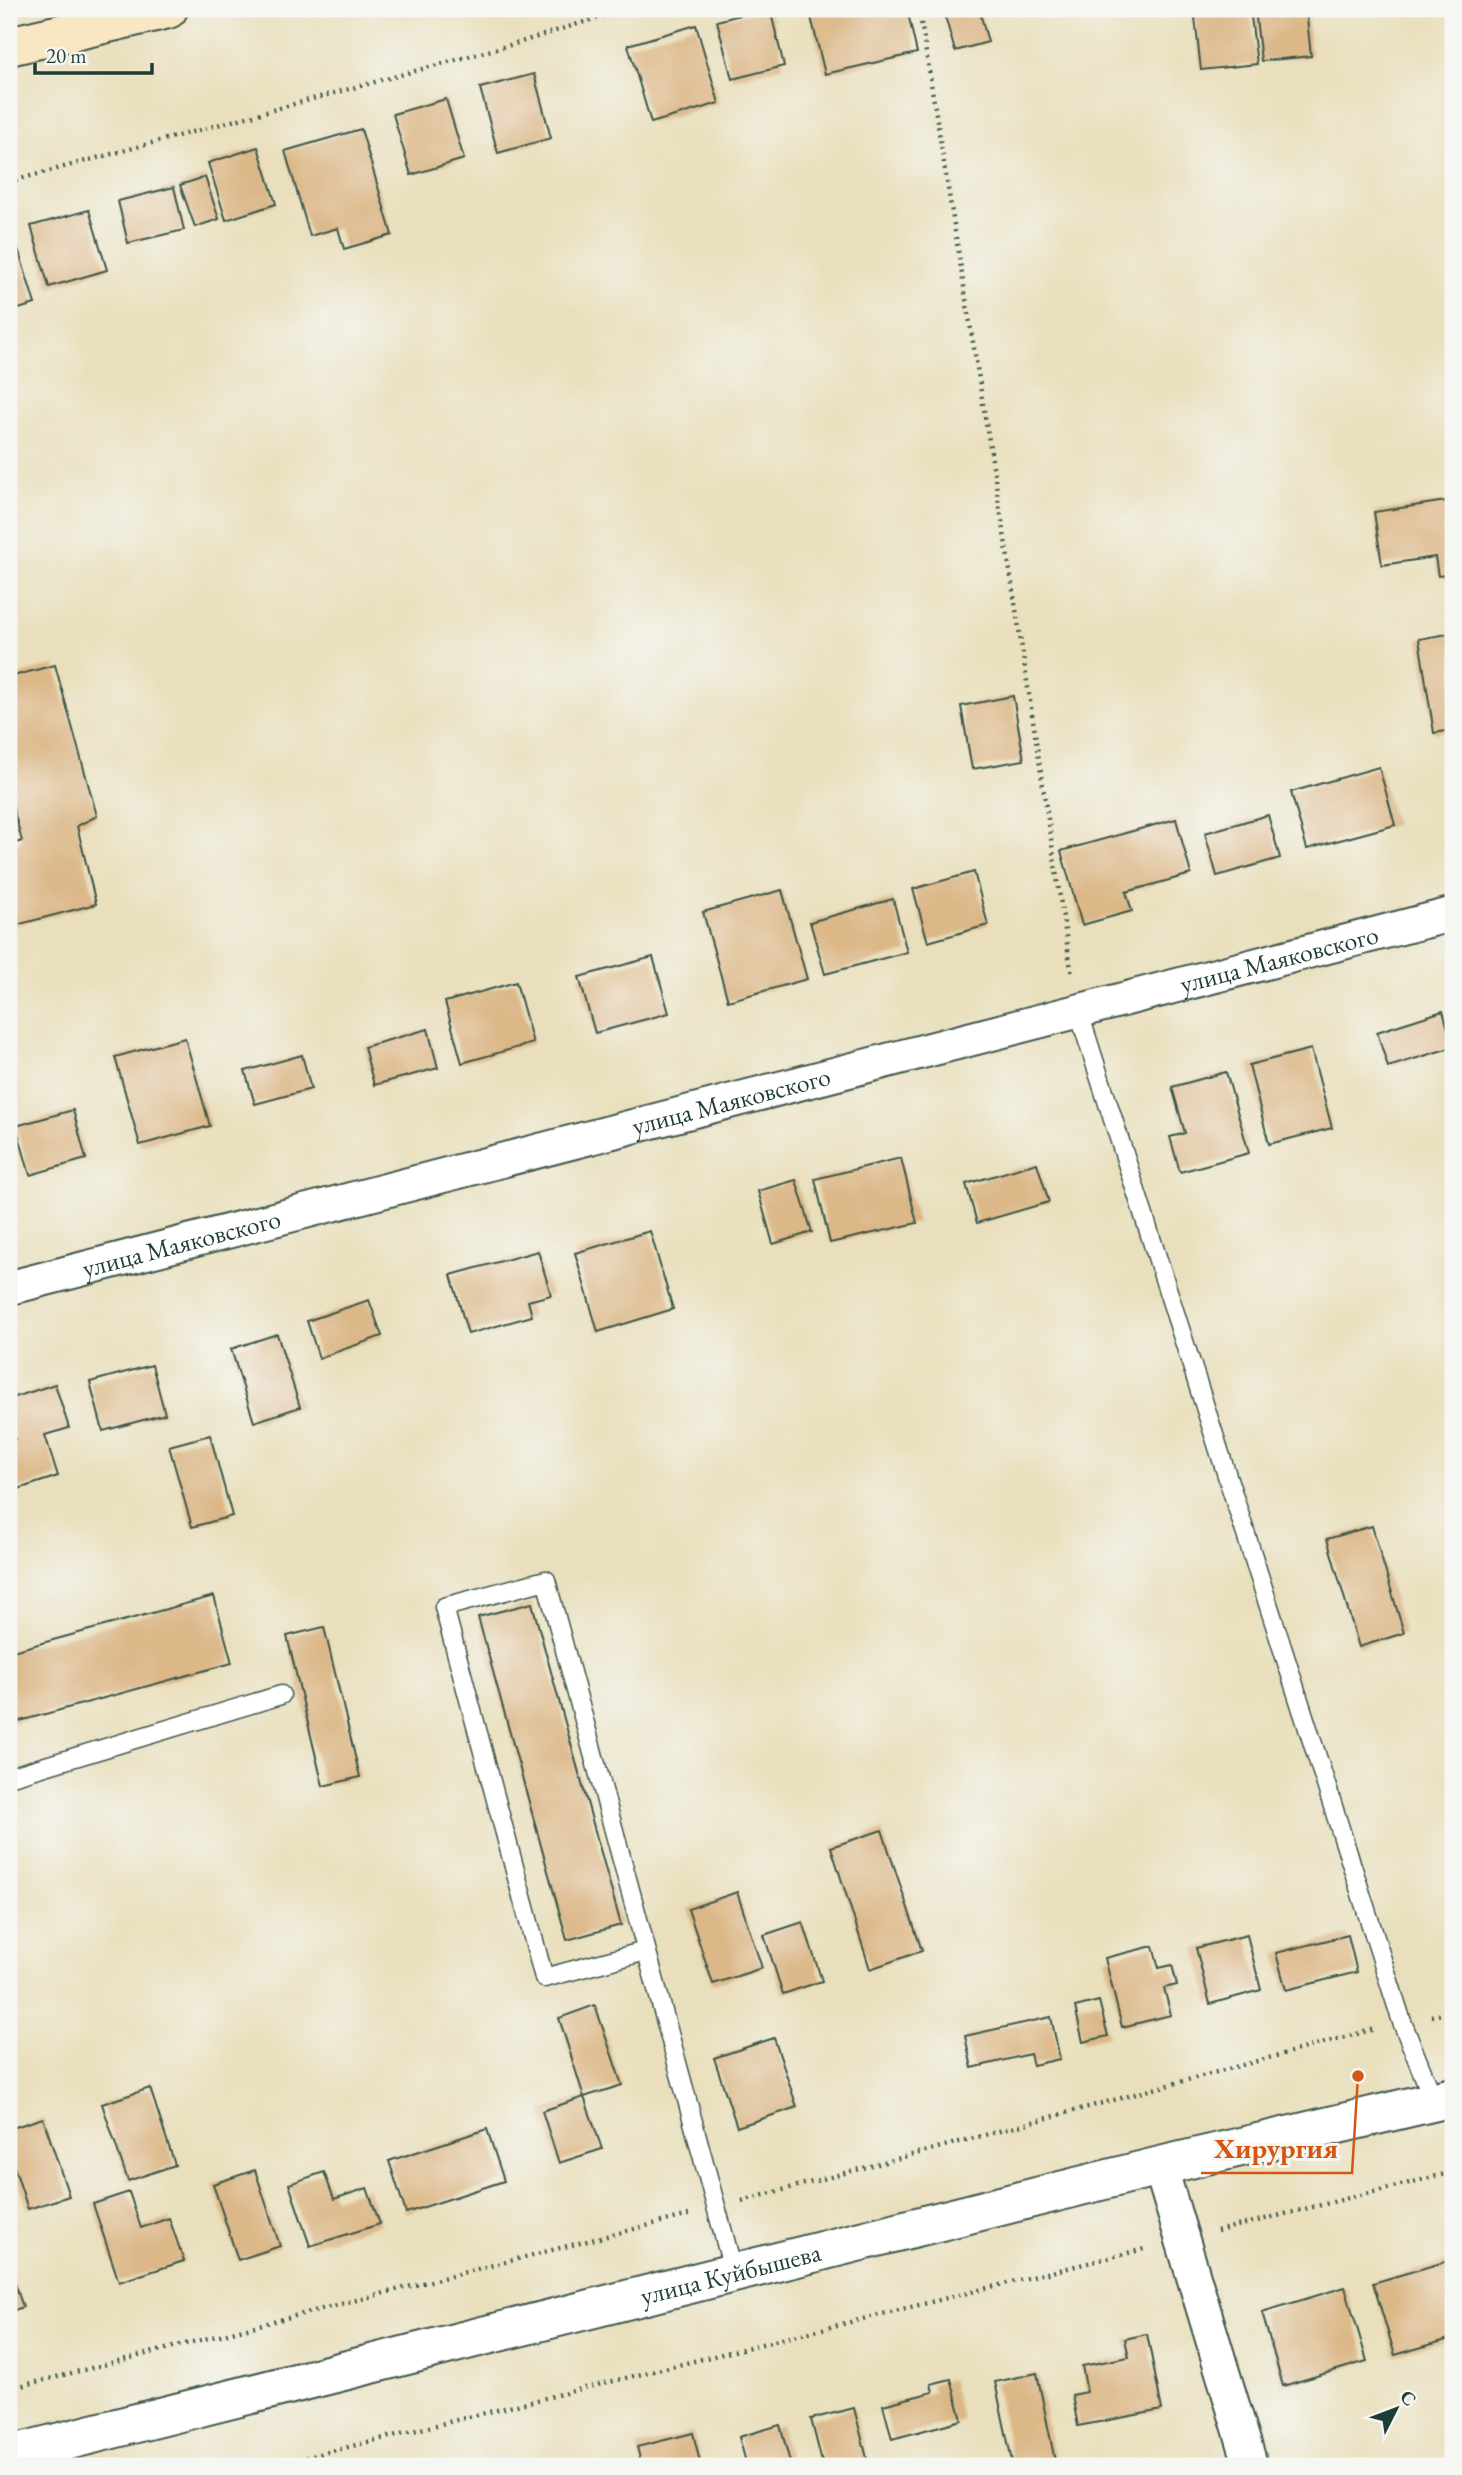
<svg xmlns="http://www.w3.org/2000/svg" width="1462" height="2475" font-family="'EB Garamond',serif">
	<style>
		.building { fill: #dcb888 }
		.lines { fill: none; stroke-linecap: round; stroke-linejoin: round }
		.service-casing { stroke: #3d5548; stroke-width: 21 }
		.minor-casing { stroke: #3d5548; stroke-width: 37 }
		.tertiary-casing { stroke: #3d5548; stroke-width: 42 }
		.secondary-casing { stroke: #3d5548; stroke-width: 42 }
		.path { stroke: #3d5548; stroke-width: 4.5; stroke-dasharray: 2 5; stroke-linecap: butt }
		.service { stroke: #fff; stroke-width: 18 }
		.minor { stroke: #fff; stroke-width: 33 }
		.tertiary { stroke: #fff; stroke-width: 38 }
		.secondary { stroke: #f9e7c3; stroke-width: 38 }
		.labels { text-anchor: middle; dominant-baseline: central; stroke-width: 6; stroke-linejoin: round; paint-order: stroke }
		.street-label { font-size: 26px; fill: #1f3d34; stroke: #f6f6f2 }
		.leader { fill: none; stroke: #d45610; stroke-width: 2.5 }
		.callout-dot { fill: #d45610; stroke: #f6f6f2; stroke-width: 2.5 }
		.callout-label { font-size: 28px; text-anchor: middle; font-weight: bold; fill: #d45610; stroke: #f6f6f2; stroke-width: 6; stroke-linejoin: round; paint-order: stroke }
	</style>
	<rect width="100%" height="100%" fill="#f6f6f2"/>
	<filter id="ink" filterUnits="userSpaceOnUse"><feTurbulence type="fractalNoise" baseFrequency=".0143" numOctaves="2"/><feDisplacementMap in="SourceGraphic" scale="14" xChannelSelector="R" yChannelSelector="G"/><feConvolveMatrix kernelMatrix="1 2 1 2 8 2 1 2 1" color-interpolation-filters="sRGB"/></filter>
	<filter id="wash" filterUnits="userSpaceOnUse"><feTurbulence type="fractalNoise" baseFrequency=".00686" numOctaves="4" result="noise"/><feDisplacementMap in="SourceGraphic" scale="28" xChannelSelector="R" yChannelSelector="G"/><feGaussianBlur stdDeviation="1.57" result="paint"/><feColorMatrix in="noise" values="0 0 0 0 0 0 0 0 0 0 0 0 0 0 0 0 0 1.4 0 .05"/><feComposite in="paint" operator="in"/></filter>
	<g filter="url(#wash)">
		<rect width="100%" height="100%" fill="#e9dfbc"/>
		<g id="blocks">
			<!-- building -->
			<g class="building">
				<polygon points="763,9 770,9 784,66 732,79 717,21"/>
				<polygon points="809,9 907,9 917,53 825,74"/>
				<polygon points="943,9 979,9 988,42 955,51"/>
				<polygon points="1194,9 1250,9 1257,64 1201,70"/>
				<polygon points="1255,9 1306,9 1311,56 1261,61"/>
				<polygon points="696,25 719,103 651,123 628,45"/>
				<polygon points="534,74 551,138 498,153 480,88"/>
				<polygon points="446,99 464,159 411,175 393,114"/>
				<polygon points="361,129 392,235 344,249 338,228 310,236 285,151"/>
				<polygon points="258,147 276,204 226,220 208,163"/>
				<polygon points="205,177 219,219 195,227 180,185"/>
				<polygon points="174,187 184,230 128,243 118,201"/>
				<polygon points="89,210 107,270 49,287 31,226"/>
				<polygon points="9,219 35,304 9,312"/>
				<polygon points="1453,500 1453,574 1438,576 1435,557 1382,565 1374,512"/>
				<polygon points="1453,633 1453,730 1434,733 1419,639"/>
				<polygon points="55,665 97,816 77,826 96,904 9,927 9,845 22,841 9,793 9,677"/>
				<polygon points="1013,696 1024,760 972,769 961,706"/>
				<polygon points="1379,767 1395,825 1307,849 1291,792"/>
				<polygon points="1268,815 1280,858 1217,876 1205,833"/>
				<polygon points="1176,819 1191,874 1126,892 1132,911 1082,925 1061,851"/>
				<polygon points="974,872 988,925 928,942 913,889"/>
				<polygon points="782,890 807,979 728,1001 703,912"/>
				<polygon points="893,899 907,952 825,974 810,922"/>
				<polygon points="653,957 669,1013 595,1033 579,977"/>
				<polygon points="516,982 533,1043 462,1063 445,1002"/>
				<polygon points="1443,1011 1453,1047 1388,1067 1377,1032"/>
				<polygon points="428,1029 438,1068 374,1085 364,1047"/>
				<polygon points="185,1038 210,1126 140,1145 115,1057"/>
				<polygon points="1311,1049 1332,1128 1269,1144 1249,1065"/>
				<polygon points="302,1055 311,1089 255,1104 245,1071"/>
				<polygon points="1226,1072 1249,1153 1180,1172 1170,1137 1185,1133 1172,1087"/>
				<polygon points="73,1110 86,1159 30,1175 16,1126"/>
				<polygon points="901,1158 917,1223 830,1243 815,1179"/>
				<polygon points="1037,1163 1049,1202 977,1223 966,1184"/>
				<polygon points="796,1180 812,1232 773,1244 758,1191"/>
				<polygon points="650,1231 673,1309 598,1332 575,1253"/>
				<polygon points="538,1251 551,1295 528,1301 532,1316 468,1334 451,1275"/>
				<polygon points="369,1300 382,1336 319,1358 307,1321"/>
				<polygon points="277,1334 300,1407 254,1422 231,1349"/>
				<polygon points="152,1365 165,1414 103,1431 90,1382"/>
				<polygon points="55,1384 69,1428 45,1435 58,1476 9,1492 9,1441 15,1439 9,1420 9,1399"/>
				<polygon points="210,1435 232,1516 192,1527 169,1446"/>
				<polygon points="1372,1526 1404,1633 1359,1647 1327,1539"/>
				<polygon points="214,1596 232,1663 9,1724 9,1652"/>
				<polygon points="532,1603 621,1925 567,1940 478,1617"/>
				<polygon points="324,1627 360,1777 323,1786 287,1636"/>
				<polygon points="882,1830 922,1951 870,1969 831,1847"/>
				<polygon points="737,1892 762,1968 713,1984 688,1909"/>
				<polygon points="803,1922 822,1981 783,1994 764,1935"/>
				<polygon points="1247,1935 1261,1990 1210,2004 1196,1948"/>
				<polygon points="1348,1935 1357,1972 1286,1990 1276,1953"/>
				<polygon points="1153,1946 1159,1968 1172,1965 1177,1985 1164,1988 1171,2015 1122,2027 1105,1958"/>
				<polygon points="1099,2001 1108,2036 1083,2042 1075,2007"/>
				<polygon points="595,2005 622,2085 584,2097 559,2018"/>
				<polygon points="1051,2017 1060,2059 1033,2065 1030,2054 972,2068 965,2036"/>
				<polygon points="774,2038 797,2107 737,2127 714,2058"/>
				<polygon points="150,2088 175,2165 128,2181 102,2104"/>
				<polygon points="584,2097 602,2149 559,2163 542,2111"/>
				<polygon points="43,2118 69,2196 28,2209 9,2151 9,2129"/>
				<polygon points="487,2129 504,2181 406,2213 389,2161"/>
				<polygon points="255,2170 280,2246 238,2260 213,2184"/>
				<polygon points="324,2172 334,2199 367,2188 380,2224 310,2246 289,2184"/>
				<polygon points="129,2192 141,2228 169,2218 184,2261 119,2282 93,2204"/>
				<polygon points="1451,2260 1453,2338 1395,2355 1373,2283"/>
				<polygon points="9,2267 23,2307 9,2312"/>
				<polygon points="1345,2287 1367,2361 1283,2386 1262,2312"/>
				<polygon points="1147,2334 1162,2410 1078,2426 1072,2395 1087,2392 1082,2366 1129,2357 1125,2339"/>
				<polygon points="1037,2373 1056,2466 1013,2466 995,2382"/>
				<polygon points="951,2379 962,2420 892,2439 883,2405 933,2392 931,2384"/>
				<polygon points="854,2408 869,2466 823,2466 811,2419"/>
				<polygon points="780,2425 791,2466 747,2466 739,2437"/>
				<polygon points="693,2433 701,2466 642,2466 637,2447"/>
			</g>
		</g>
	</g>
	<g filter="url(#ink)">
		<use href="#blocks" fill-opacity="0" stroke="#3d5548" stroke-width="2"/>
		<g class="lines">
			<defs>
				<g id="service">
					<polyline points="1078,1010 1402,2022 1434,2101"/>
					<polyline points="9,1777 281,1695"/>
					<polyline points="646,1951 544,1978 444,1607 546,1580 734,2273"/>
				</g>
				<g id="minor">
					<path id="s1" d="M9 1288 1453 914"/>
					<polyline points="1160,2166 1251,2466"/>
				</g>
				<g id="tertiary">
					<path id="s2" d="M9 2455 1160 2166 1453 2097"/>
				</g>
				<polyline id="secondary" points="9,46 168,9"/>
			</defs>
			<!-- service casing -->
			<use href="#service" class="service-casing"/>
			<!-- minor casing -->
			<use href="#minor" class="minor-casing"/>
			<!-- tertiary casing -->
			<use href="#tertiary" class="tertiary-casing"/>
			<!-- secondary casing -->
			<use href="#secondary" class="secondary-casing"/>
			<!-- path -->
			<g class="path">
				<polyline points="919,9 1012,583 1072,976"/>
				<polyline points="9,182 521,42 625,9"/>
				<polyline points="1431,2016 1453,2012"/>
				<polyline points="742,2201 1375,2029"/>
				<polyline points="1217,2231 1453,2172"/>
				<polyline points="9,2389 689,2215"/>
				<polyline points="272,2466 1148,2248"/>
			</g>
			<!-- service -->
			<use href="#service" class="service"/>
			<!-- minor -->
			<use href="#minor" class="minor"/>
			<!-- tertiary -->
			<use href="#tertiary" class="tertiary"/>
			<!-- secondary -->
			<use href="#secondary" class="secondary"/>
		</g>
	</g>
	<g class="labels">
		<!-- street labels -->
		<g class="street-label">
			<text stroke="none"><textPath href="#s1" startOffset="1312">улица Маяковского</textPath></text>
			<text stroke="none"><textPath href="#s1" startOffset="746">улица Маяковского</textPath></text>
			<text stroke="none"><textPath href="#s1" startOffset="178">улица Маяковского</textPath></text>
			<text stroke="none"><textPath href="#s2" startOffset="744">улица Куйбышева</textPath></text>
		</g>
	</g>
	<!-- callouts -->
	<path class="leader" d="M1358 2076L1352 2173H1201"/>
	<circle class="callout-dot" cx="1358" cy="2076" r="7"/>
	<g class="callout-label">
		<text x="1276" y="2158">Хирургия</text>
	</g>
	<!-- margin -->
	<rect width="1462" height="2475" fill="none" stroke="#f6f6f2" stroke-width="35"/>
	<!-- north arrow -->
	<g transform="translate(1396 2409) rotate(48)" stroke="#f6f6f2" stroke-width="5" paint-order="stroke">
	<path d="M0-5L12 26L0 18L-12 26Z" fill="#1f3d34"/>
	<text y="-10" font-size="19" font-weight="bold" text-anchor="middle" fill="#1f3d34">С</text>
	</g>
	<!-- scale -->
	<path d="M35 63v10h117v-10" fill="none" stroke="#1f3d34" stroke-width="3.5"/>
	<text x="46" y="63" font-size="21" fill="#1f3d34" stroke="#f6f6f2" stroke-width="5" paint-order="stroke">20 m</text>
</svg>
